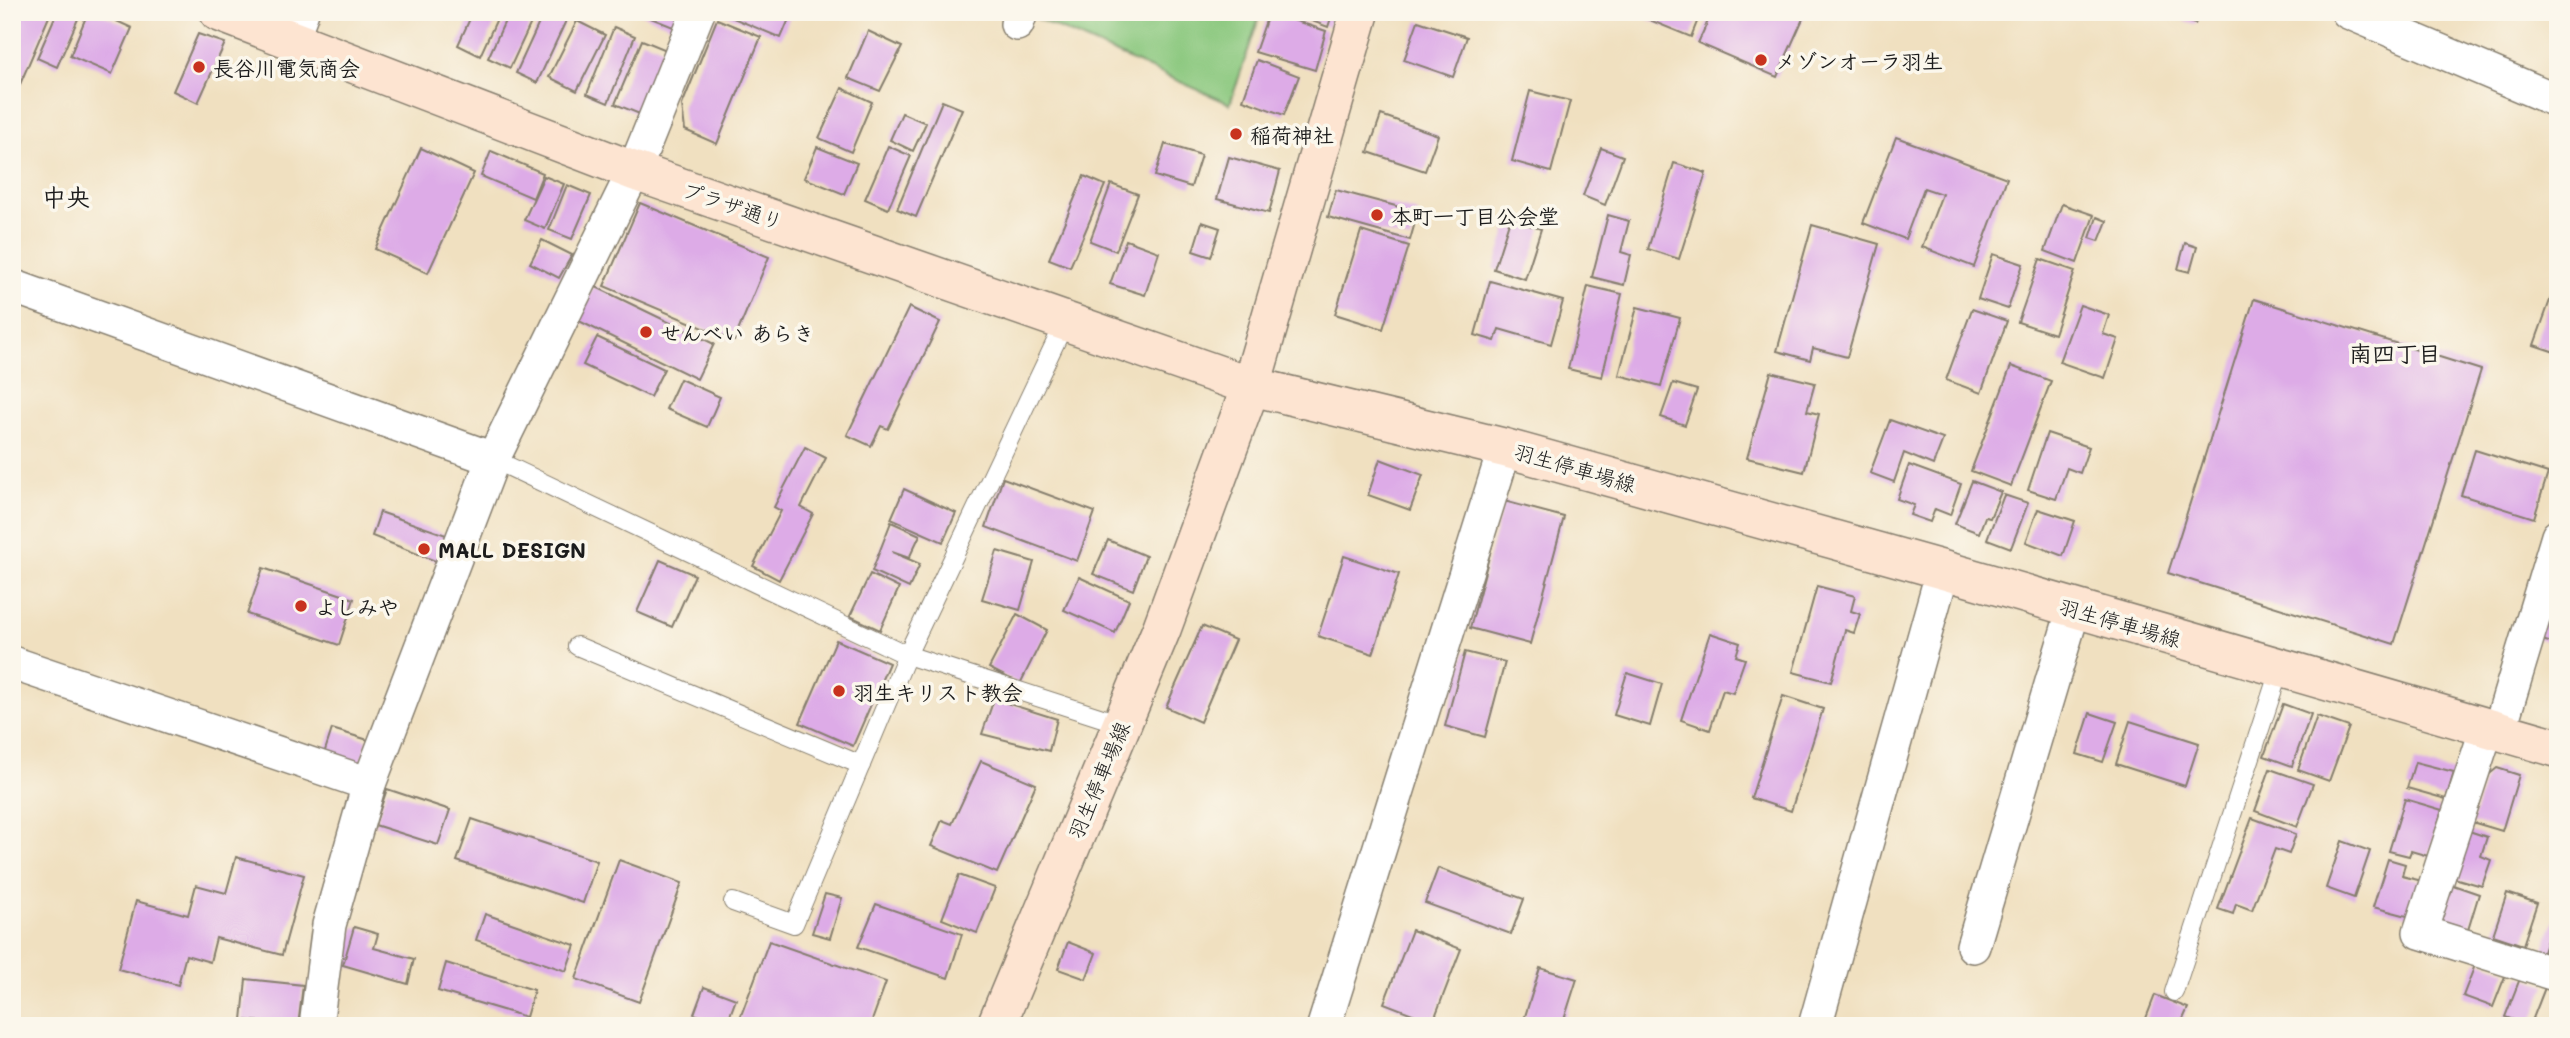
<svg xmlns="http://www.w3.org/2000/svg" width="2570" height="1038" font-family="Mali,'Klee One',sans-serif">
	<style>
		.green { fill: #89c77d; stroke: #52724c; stroke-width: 2 }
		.building { fill: #ddabe7 }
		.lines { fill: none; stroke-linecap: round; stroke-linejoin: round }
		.lane-casing { stroke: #867e6e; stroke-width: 20 }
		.street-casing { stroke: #867e6e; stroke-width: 36 }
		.secondary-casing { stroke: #867e6e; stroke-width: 41 }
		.lane { stroke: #fff; stroke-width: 18 }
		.street { stroke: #fff; stroke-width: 33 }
		.secondary { stroke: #fde4d1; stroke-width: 38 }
		.poi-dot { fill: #c8321e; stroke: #fbf7ec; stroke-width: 2.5 }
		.labels { text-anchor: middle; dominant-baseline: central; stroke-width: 7; stroke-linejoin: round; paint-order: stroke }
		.poi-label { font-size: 21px; font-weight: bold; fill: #1c1c1c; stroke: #fbf7ec; text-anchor: start }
		.street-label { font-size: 21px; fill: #1c1c1c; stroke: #fbf7ec }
		.neighbourhood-label { font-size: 23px; font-weight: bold; fill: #1c1c1c; stroke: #fbf7ec }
		.quarter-label { font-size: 24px; font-weight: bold; fill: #1c1c1c; stroke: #fbf7ec }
	</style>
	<rect width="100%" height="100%" fill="#fbf7ec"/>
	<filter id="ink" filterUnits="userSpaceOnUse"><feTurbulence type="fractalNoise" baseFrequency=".0143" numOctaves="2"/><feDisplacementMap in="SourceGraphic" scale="14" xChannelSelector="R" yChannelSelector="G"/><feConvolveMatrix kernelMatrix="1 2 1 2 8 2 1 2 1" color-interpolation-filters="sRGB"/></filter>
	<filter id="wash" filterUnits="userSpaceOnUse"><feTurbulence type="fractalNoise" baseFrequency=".00686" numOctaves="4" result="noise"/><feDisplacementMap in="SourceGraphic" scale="28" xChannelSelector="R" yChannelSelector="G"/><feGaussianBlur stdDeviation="1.57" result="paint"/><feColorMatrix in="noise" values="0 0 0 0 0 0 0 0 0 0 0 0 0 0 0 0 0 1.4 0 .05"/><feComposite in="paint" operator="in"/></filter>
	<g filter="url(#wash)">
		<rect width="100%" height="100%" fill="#f0e0c0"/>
		<!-- green -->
		<polygon class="green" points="1035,12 1261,12 1230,104 1033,17"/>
		<g id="blocks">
			<!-- building -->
			<g class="building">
				<polygon points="21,12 51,12 15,96 12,95 12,33"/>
				<polygon points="57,12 81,12 57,67 37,58"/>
				<polygon points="88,12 97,12 132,28 112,74 70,56"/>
				<polygon points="473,12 500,12 480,56 458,45"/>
				<polygon points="509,12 536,12 510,68 488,58"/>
				<polygon points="544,12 570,12 537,83 516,73"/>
				<polygon points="636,12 685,12 678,29"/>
				<polygon points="719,12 792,12 781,38"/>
				<polygon points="1269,12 1326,31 1315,70 1255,52"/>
				<polygon points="1288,12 1333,12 1328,27"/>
				<polygon points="1650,12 1701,12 1691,37 1647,19"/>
				<polygon points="1712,12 1806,12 1777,77 1698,43"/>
				<polygon points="2157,12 2201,12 2195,24"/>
				<polygon points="717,19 761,37 717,144 685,130 682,105"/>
				<polygon points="577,21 605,35 577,91 549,77"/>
				<polygon points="1418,21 1467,37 1453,77 1404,60"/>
				<polygon points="614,27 635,36 608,103 587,94"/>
				<polygon points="868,31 902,47 880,91 848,78"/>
				<polygon points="198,34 225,43 198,103 173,91"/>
				<polygon points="642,40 669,51 642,115 615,104"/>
				<polygon points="1257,60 1299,76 1284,115 1243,100"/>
				<polygon points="842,88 872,102 851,152 819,138"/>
				<polygon points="1530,91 1570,101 1551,172 1512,161"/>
				<polygon points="942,101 962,109 916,217 897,209"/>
				<polygon points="902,113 926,123 913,151 890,140"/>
				<polygon points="1381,115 1438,135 1425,171 1368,152"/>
				<polygon points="1896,137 2007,178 1974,267 1922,247 1942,194 1924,188 1905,239 1863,223"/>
				<polygon points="1165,144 1201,155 1191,187 1155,176"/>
				<polygon points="888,146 911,156 888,209 865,199"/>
				<polygon points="817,147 857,163 844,194 804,178"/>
				<polygon points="421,148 474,173 428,273 375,249"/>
				<polygon points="1601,148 1623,156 1605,205 1583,196"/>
				<polygon points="491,151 543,173 533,198 481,176"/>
				<polygon points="1229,157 1280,171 1269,213 1217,199"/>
				<polygon points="1674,163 1706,173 1679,259 1648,249"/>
				<polygon points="544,176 564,184 545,229 524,220"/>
				<polygon points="1084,176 1105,185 1070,267 1049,259"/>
				<polygon points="1111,184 1138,194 1116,251 1090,241"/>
				<polygon points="567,185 591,195 572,239 549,230"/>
				<polygon points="1336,190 1418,212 1410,240 1328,217"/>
				<polygon points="640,203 769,257 734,341 604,286"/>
				<polygon points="2062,204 2094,215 2077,263 2045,251"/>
				<polygon points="1608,215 1629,221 1621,252 1631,255 1624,285 1592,277"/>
				<polygon points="2097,217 2107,221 2099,241 2090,238"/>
				<polygon points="1510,219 1541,229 1525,279 1494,269"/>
				<polygon points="1202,222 1220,228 1211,257 1193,251"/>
				<polygon points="1812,225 1879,244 1847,357 1813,348 1810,360 1777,351"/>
				<polygon points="1361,231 1409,246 1383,329 1335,314"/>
				<polygon points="542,240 572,255 559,278 530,263"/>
				<polygon points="1126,240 1159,252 1145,295 1110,284"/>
				<polygon points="2185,243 2197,247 2190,272 2178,269"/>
				<polygon points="1993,254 2023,264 2008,309 1978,299"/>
				<polygon points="2040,259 2075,271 2054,334 2018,322"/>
				<polygon points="2558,278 2558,353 2534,345"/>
				<polygon points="1490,281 1563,301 1551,344 1499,329 1495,341 1475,335"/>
				<polygon points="594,286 714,344 697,379 577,320"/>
				<polygon points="1588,286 1622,294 1602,377 1568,369"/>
				<polygon points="2254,299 2481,370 2394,644 2168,573"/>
				<polygon points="2080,305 2109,315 2103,334 2118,339 2105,378 2059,362"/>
				<polygon points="909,307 940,322 888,429 881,426 871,446 847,435"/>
				<polygon points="1637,307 1680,318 1661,386 1619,375"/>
				<polygon points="1972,309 2007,321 1981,393 1946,380"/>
				<polygon points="597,337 664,369 650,397 583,365"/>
				<polygon points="2011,366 2051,381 2011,486 1971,471"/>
				<polygon points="1771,372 1815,383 1807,411 1819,414 1804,472 1747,458"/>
				<polygon points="680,379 720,397 707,427 666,409"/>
				<polygon points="1673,383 1697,390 1685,425 1661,417"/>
				<polygon points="1890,420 1943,439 1933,465 1904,453 1894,482 1870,473"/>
				<polygon points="2047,433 2089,447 2080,473 2067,468 2056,499 2028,490"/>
				<polygon points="805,447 826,458 801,507 813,514 779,580 753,566 781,511 774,507"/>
				<polygon points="2475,450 2548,473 2534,518 2461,495"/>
				<polygon points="1380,459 1423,475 1410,510 1368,495"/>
				<polygon points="1909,465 1961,484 1950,515 1935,509 1930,522 1910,515 1914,505 1897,499"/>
				<polygon points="1003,478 1095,512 1077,561 986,527"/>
				<polygon points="1972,481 2001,492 1990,518 1985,517 1979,533 1955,524"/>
				<polygon points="904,489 956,513 943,542 891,519"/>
				<polygon points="2004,495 2028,503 2011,548 1987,539"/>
				<polygon points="1504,501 1564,517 1530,644 1470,628"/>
				<polygon points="2038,509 2075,521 2063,556 2026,542"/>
				<polygon points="380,512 449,536 438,562 372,536"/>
				<polygon points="891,522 920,535 909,558 892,552 920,564 909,588 872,571"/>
				<polygon points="1108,540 1146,556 1133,590 1093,574"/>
				<polygon points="997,551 1034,562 1020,610 982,599"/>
				<polygon points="1344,556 1399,574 1373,654 1318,636"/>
				<polygon points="660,560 695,575 672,627 637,612"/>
				<polygon points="263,568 354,599 339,645 247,614"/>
				<polygon points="2558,573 2558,645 2536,638"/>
				<polygon points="870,574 899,588 880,630 850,616"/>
				<polygon points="1079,577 1129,600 1115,633 1064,610"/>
				<polygon points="1817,586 1855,596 1851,611 1860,614 1854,633 1845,630 1831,682 1793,672"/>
				<polygon points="1017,614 1047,630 1020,684 989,668"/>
				<polygon points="1202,626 1235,640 1200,722 1166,707"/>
				<polygon points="1710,633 1740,643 1736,656 1745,659 1733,693 1723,690 1710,730 1681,720"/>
				<polygon points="836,640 889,663 853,746 800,723"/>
				<polygon points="1465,652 1505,662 1485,737 1445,726"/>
				<polygon points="1627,673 1662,684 1650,726 1614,715"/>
				<polygon points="1783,696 1823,709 1791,811 1751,798"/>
				<polygon points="994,699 1057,719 1049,751 982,734"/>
				<polygon points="2283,704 2311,714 2292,766 2264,756"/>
				<polygon points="2090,713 2117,722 2103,762 2077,754"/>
				<polygon points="2317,716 2349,727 2329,781 2298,770"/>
				<polygon points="2130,721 2199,743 2185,786 2116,764"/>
				<polygon points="332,729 368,740 358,771 322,760"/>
				<polygon points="981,761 1036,784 997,873 931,846 942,820 952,824"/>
				<polygon points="2415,762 2454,772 2446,799 2407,788"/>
				<polygon points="2497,768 2519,775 2502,831 2472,822 2486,777"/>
				<polygon points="2270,769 2313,784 2297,827 2255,811"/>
				<polygon points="387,789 450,810 438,845 375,825"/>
				<polygon points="2405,799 2442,810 2428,856 2411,851 2409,856 2389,851"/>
				<polygon points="2252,818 2296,834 2289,854 2275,849 2252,910 2236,904 2233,914 2218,909"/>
				<polygon points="472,819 597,861 583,903 457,861"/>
				<polygon points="2469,831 2487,837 2481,856 2491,860 2482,886 2454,878"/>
				<polygon points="2342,841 2370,851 2354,898 2326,888"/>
				<polygon points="236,857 304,875 282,955 216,938 210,962 186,955 178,985 118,969 136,901 188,915 196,885 226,893"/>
				<polygon points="2388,859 2405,864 2402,876 2422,881 2411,917 2373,907"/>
				<polygon points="619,860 682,883 639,1002 576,979"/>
				<polygon points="1438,868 1524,899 1511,934 1425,903"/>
				<polygon points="959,875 995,888 977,933 942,919"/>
				<polygon points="2450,884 2479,894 2468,930 2439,921"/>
				<polygon points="2507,893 2537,903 2523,945 2493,935"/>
				<polygon points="825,894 842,898 830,938 812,933"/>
				<polygon points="876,904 962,934 948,978 858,947"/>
				<polygon points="2558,908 2558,960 2542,955"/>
				<polygon points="485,914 575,945 566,971 476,940"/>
				<polygon points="354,927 378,934 374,948 414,959 408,984 343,965"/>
				<polygon points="1412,930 1461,949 1433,1022 1384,1003"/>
				<polygon points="769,941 886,982 870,1026 737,1026"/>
				<polygon points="1068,942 1096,953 1086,979 1058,969"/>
				<polygon points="2477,960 2507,971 2493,1007 2463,996"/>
				<polygon points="446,963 534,990 526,1017 438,991"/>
				<polygon points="1540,968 1577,979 1562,1026 1522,1026"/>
				<polygon points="2521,976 2546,985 2530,1026 2505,1017"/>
				<polygon points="246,979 303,985 298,1026 242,1020"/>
				<polygon points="704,987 736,999 726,1026 694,1014"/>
				<polygon points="2155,995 2188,1008 2180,1026 2156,1026 2145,1021"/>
			</g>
		</g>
	</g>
	<g filter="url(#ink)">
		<use href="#blocks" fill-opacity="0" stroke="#867e6e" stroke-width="2"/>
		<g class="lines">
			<defs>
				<g id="lane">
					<polyline points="493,459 907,655 1121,724"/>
					<polyline points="577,646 861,765"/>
					<polyline points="733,902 794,924 907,655 1066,320"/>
					<polyline points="2174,992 2280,668"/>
				</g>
				<g id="street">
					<polyline points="2348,12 2558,101"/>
					<polyline points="1017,24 1021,12"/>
					<polyline points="292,38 302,12"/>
					<polyline points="12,286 493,459"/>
					<polyline points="12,663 369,784"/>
					<polyline points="2487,728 2420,932 2558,975"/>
					<polyline points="2499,731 2558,536"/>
					<polyline points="1973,946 2074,608"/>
					<polyline points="316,1026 329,925 369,784 493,459 634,171 698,12"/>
					<polyline points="1324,1026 1505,448"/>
					<polyline points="1815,1026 1943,570"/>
				</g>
				<g id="secondary">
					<polyline points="219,12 634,171 1251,386 1505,448 1943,570 2558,748"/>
					<polyline points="996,1026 1162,628 1251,386 1360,12"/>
				</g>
			</defs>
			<!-- lane casing -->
			<use href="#lane" class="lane-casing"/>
			<!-- street casing -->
			<use href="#street" class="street-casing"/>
			<!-- secondary casing -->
			<use href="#secondary" class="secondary-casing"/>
			<!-- lane -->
			<use href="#lane" class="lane"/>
			<!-- street -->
			<use href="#street" class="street"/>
			<!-- secondary -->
			<use href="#secondary" class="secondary"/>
		</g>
	</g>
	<!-- markers -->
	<g class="poi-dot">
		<circle cx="1761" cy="60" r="7"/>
		<circle cx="199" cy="67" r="7"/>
		<circle cx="1236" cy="134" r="7"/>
		<circle cx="1377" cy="215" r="7"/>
		<circle cx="646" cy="332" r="7"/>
		<circle cx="424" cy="549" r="7"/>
		<circle cx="301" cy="606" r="7"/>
		<circle cx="839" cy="691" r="7"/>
	</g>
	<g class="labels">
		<!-- poi labels -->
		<g class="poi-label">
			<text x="1775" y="60">メゾンオーラ羽生</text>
			<text x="213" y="67">長谷川電気商会</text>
			<text x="1250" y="134">稲荷神社</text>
			<text x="1391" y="215">本町一丁目公会堂</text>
			<text x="660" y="332">せんべい あらき</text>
			<text x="438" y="549">MALL DESIGN</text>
			<text x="315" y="606">よしみや</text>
			<text x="853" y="691">羽生キリスト教会</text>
		</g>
		<!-- street labels -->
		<g class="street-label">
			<text transform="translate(733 205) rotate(19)">プラザ通り</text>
			<text transform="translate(1575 467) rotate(16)">羽生停車場線</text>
			<text transform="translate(2120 622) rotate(16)">羽生停車場線</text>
			<text transform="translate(1098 780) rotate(-67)">羽生停車場線</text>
		</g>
		<!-- neighbourhood labels -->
		<g class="neighbourhood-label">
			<text x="2395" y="353">南四丁目</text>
		</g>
		<!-- quarter labels -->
		<g class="quarter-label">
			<text x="66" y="196">中央</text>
		</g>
	</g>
	<!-- margin -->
	<rect width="2570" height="1038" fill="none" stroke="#fbf7ec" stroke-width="42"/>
</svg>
